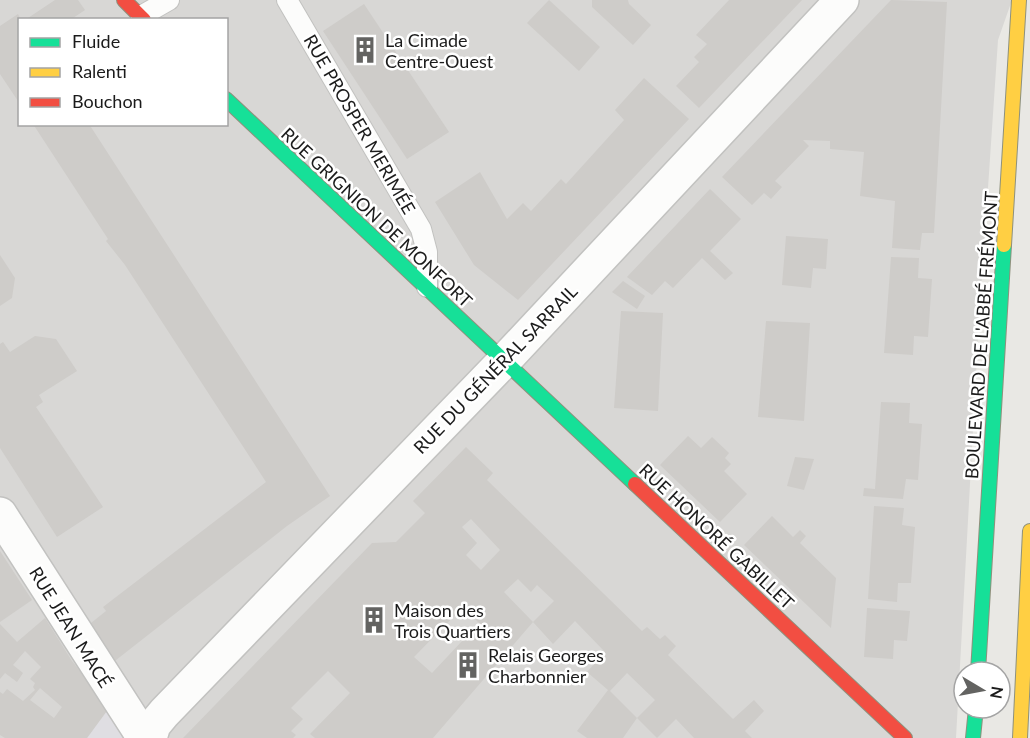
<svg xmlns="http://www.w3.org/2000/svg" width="1030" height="738" font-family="Lato,sans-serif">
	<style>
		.residential { fill: #d8d7d5; fill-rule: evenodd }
		.plaza { fill: #dfdee2 }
		.building { fill: #ceccc9; fill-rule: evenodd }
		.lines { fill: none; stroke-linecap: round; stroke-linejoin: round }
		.lane-casing { stroke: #c2c2c0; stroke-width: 22 }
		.street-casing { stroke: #c2c2c0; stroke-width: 36 }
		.fast-casing { stroke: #8e917d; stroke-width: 16 }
		.slow-casing { stroke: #8e917d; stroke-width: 16 }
		.jam-casing { stroke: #8e917d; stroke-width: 16 }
		.lane { stroke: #fcfcfb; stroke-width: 20 }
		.street { stroke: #fcfcfb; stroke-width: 33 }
		.fast { stroke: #16e098; stroke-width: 14 }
		.slow { stroke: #ffcf43; stroke-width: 14 }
		.jam { stroke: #f24e42; stroke-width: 14 }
		.labels { text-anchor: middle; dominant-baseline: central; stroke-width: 5; stroke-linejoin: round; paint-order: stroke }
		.poi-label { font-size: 18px; fill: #1b1b1b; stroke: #fff; text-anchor: start }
		.street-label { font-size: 18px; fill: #1b1b1b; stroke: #fff }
	</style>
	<rect width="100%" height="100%" fill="#e9e8e4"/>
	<!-- residential -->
	<path class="residential" d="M0 0H1012L998 40 979 321 956 738H0ZM20 20H226V124H20Z"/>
	<!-- plaza -->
	<polygon class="plaza" points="109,708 154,725 170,738 87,738"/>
	<!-- building -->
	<g class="building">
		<polygon points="55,0 78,0 85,10 70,20 25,20"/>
		<polygon points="549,0 600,47 579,71 527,23"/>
		<polygon points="592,0 628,0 629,4 651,25 633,45 592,7"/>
		<polygon points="729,0 802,0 699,108 676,86 699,62 694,57 707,44 696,35"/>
		<polygon points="891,0 947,2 934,233 922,233 920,250 892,248 895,201 860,196 864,152 830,149 830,141 803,140 809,146 775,181 782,187 771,199 764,193 752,205 722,177"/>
		<polygon points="364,4 449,132 407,159 323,31"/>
		<polygon points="18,14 21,20 20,104 0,74 0,26"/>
		<polygon points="644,78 689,119 518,300 474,265 435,202 480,172 507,219 523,203 531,211 561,179 566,184 624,120 615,110"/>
		<polygon points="33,124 89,124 330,496 287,526 111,664 86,627 106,611 103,607 266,482 125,265 106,241 108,239"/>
		<polygon points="710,189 741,219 710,251 733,273 725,280 702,258 673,288 665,281 652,295 627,277"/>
		<polygon points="786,236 828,239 826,269 813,268 811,288 782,285"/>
		<polygon points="0,255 15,278 12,298 0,306"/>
		<polygon points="891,257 919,258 918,278 932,279 928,337 914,336 913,355 884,353"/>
		<polygon points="623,281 645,296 637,309 612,292"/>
		<polygon points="621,311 663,313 658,411 614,408"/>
		<polygon points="766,321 810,323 804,421 758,417"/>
		<polygon points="35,336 56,339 77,371 39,395 43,402 36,407 103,507 57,537 0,448 0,344 3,342 10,352"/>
		<polygon points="881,402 910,403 909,423 922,424 918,480 906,479 903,499 863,496 864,488 875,489"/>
		<polygon points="688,436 701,448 712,437 729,453 725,458 731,464 724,471 747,494 720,522 660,465"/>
		<path d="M466 447 493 473 487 480 642 631 647 627 660 639 665 635 676 646 668 655 733 719 754 700 764 711 745 731 752 738H694L676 719 657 738 637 718 655 700 627 673 610 691 637 718 623 738H587L577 731 608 690 587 672 605 652 575 621 553 644 533 622 554 601 537 585 531 592 518 579 504 592 533 622 433 738H315L310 734 350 693 328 671 291 708 303 719 291 731 296 735 293 738H183L372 543 396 542 425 513 413 501ZM471 519 500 550 481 570 466 555 477 543 462 527ZM463 607 479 623 432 673 414 657Z"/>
		<polygon points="795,457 814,459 804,490 787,486"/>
		<polygon points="874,506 904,508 902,525 915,527 911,583 898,583 897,602 868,599"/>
		<polygon points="772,516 793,537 800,530 806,536 800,543 836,578 831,628 744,545"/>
		<polygon points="0,551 32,600 0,622"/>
		<polygon points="867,608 910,611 907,641 894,640 893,659 864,657"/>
		<path d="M45 618 72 661 109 708 87 738H5L0 735V692L3 694 7 689 23 701 35 690 33 687 35 683 30 679 41 667 25 651 13 665 23 673 17 682 5 673 0 679V624L17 642ZM40 688 62 707 54 718 30 700Z"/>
	</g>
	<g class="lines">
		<defs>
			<g id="lane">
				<polyline points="287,0 421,229 427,252 427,287"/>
				<polyline points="141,16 169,0"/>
			</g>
			<g id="street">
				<polyline points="0,514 144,738"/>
				<polyline points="150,738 154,725 164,713 505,360 842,0"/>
			</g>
			<g id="fast">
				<polyline points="226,99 635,484"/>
				<polyline points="978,672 1004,245"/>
				<polyline points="973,738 976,708"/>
			</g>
			<g id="slow">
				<polyline points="1004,245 1019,0"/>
				<polyline points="1020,738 1030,531"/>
			</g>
			<g id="jam">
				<polyline points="124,0 144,20"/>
				<polyline points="635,484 905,738"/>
			</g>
		</defs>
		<!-- lane casing -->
		<use href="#lane" class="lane-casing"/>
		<!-- street casing -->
		<use href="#street" class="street-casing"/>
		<!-- fast casing -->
		<use href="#fast" class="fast-casing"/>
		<!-- slow casing -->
		<use href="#slow" class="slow-casing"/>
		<!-- jam casing -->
		<use href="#jam" class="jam-casing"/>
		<!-- lane -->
		<use href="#lane" class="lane"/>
		<!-- street -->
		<use href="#street" class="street"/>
		<!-- fast -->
		<use href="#fast" class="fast"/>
		<!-- slow -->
		<use href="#slow" class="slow"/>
		<!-- jam -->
		<use href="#jam" class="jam"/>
	</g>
	<!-- icons -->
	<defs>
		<symbol id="building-bare" viewBox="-9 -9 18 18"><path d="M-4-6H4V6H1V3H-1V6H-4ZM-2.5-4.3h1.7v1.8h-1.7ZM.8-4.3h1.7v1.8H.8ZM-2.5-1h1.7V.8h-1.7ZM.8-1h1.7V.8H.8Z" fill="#636361" stroke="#fff" stroke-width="2.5" paint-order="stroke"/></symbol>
	</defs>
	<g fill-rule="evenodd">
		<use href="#building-bare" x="346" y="31" width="38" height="38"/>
		<use href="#building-bare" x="355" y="601" width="38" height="38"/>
		<use href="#building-bare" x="449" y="646" width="38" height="38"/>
	</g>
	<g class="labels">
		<!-- poi labels -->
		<g class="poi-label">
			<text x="385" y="40">La Cimade<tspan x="385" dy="21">Centre-Ouest</tspan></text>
			<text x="394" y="610">Maison des<tspan x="394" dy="21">Trois Quartiers</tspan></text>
			<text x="488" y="655">Relais Georges<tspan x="488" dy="21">Charbonnier</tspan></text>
		</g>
		<!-- street labels -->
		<g class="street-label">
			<text transform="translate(360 124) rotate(60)">RUE PROSPER MERIMÉE</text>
			<text transform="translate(377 217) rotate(43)">RUE GRIGNION DE MONFORT</text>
			<text transform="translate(981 335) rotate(-86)">BOULEVARD DE L'ABBÉ FRÉMONT</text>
			<text transform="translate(495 369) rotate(-46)">RUE DU GÉNÉRAL SARRAIL</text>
			<text transform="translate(717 536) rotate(43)">RUE HONORÉ GABILLET</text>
			<text transform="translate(71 627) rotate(58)">RUE JEAN MACÉ</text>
		</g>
	</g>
	<!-- legend -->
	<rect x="18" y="18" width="210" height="108" fill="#ffffff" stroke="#a4a4a4" stroke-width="1.5"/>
	<rect x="30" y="38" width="30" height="9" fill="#16e098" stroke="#a4a4a4" stroke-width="1.5"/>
	<text x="72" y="48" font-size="18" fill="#1b1b1b">Fluide</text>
	<rect x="30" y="68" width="30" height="9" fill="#ffcf43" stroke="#a4a4a4" stroke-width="1.5"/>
	<text x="72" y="78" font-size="18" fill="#1b1b1b">Ralenti</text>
	<rect x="30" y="98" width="30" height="9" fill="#f24e42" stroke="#a4a4a4" stroke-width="1.5"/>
	<text x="72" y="108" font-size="18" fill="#1b1b1b">Bouchon</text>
	<!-- north arrow -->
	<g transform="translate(982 690) rotate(100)"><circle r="28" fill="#ffffff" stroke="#a4a4a4" stroke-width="1.5"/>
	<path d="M0-4.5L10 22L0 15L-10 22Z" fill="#636361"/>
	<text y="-9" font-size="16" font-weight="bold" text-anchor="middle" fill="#1b1b1b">N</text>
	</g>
</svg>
